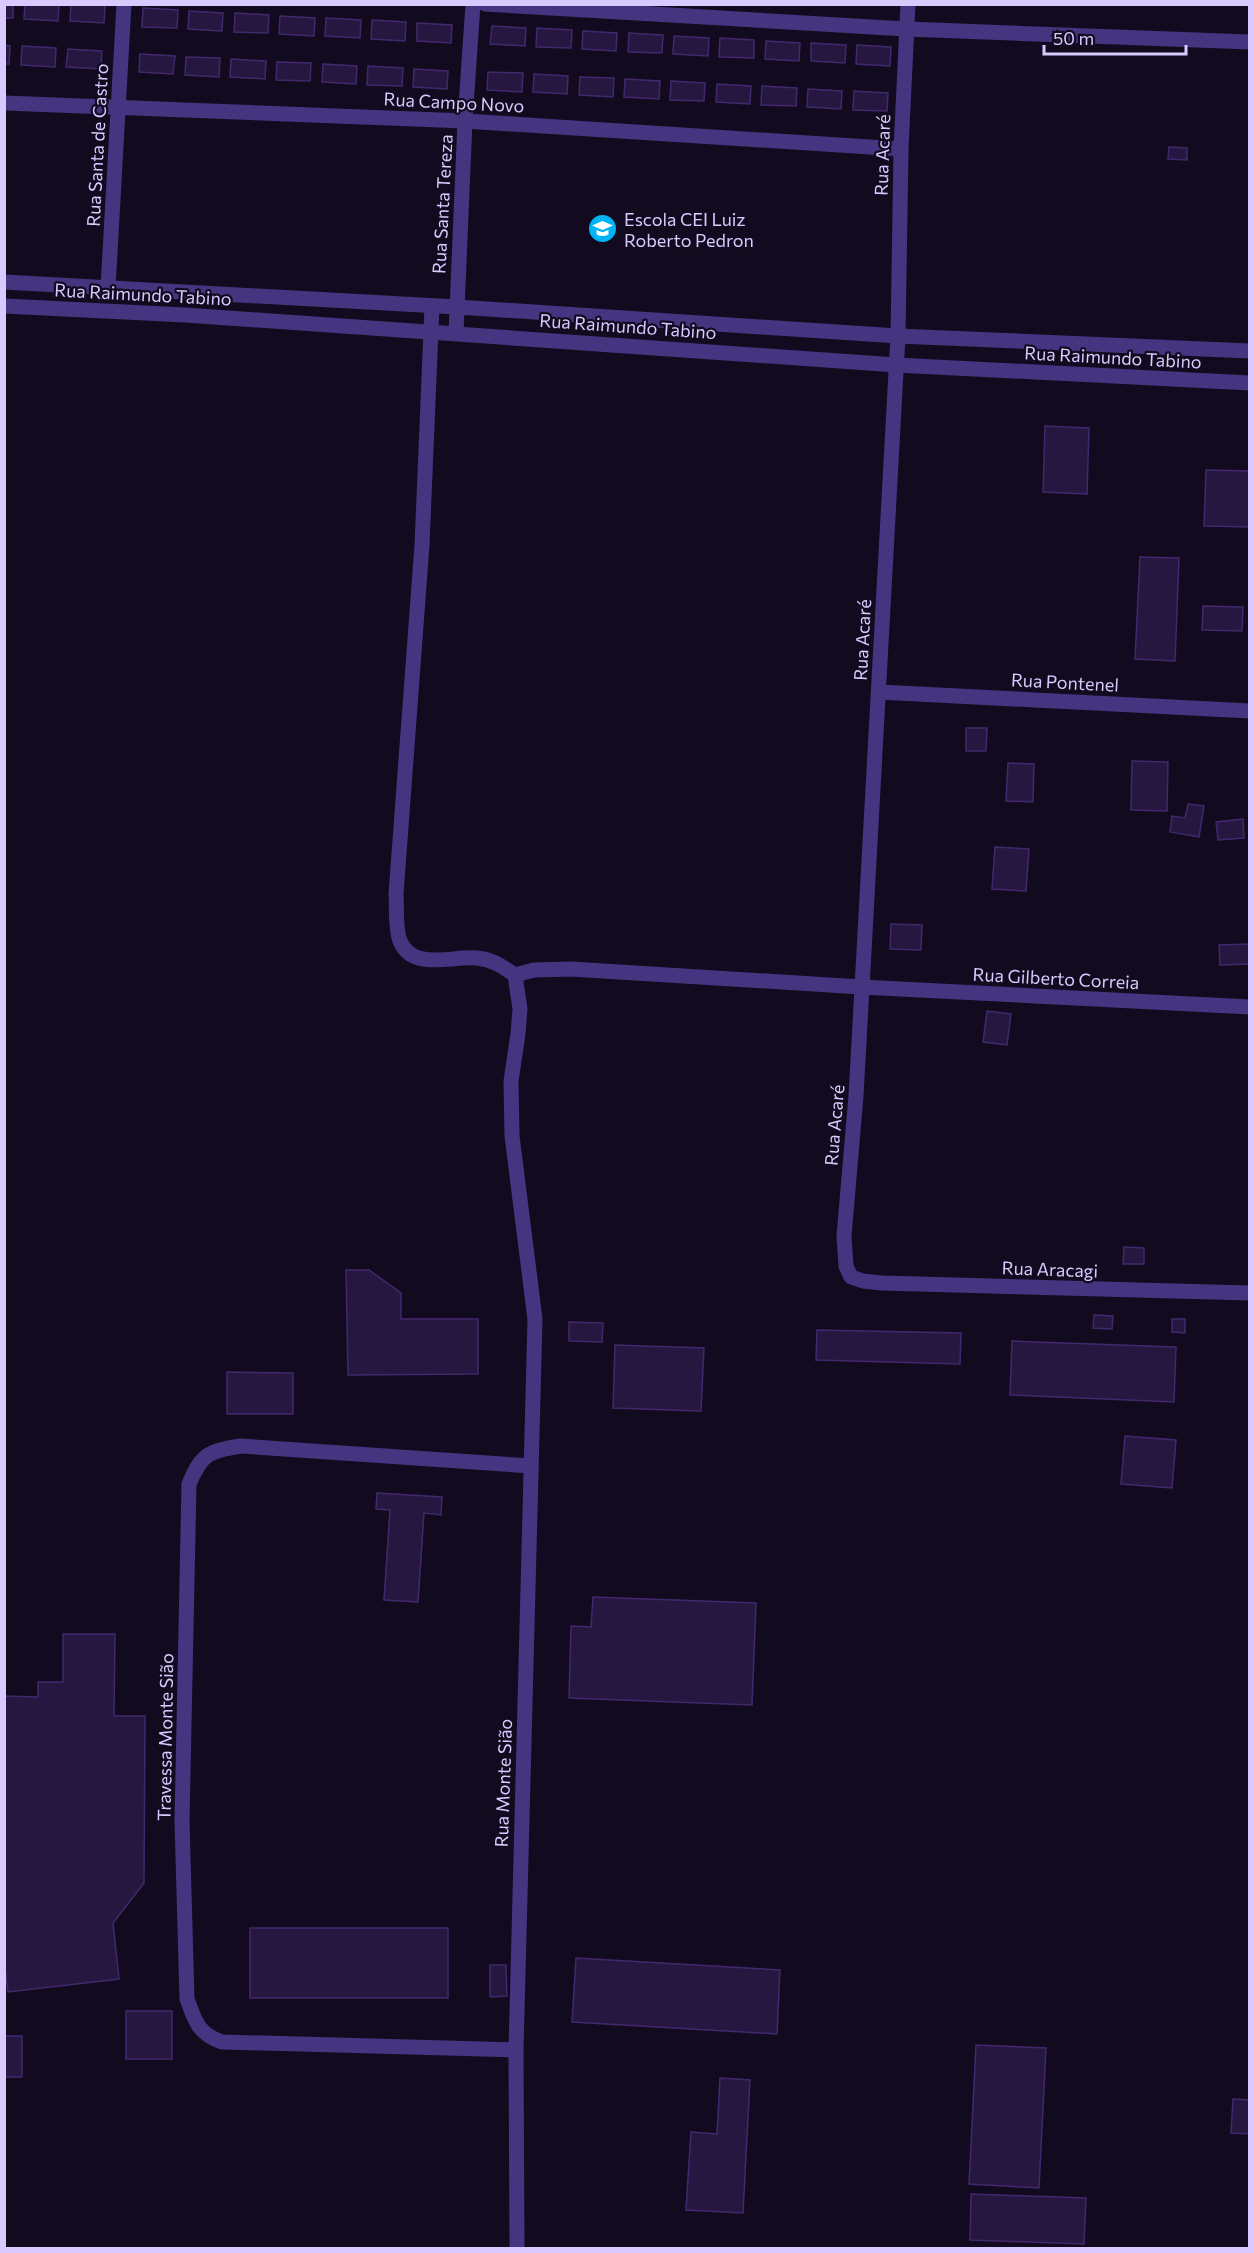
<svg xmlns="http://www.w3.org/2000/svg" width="1254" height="2253" font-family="Commissioner,sans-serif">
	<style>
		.building { fill: #261741; stroke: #41286d; stroke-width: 1.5 }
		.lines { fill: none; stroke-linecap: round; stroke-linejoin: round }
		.minor { stroke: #443580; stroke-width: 15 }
		.labels { text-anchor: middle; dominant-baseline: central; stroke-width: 4.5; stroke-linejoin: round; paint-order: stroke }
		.street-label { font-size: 18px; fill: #d8c9ff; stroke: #120b1f }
		.poi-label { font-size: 18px; fill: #d8c9ff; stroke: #120b1f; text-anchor: start }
	</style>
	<rect width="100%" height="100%" fill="#120b1f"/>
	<!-- building -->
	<g class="building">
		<rect x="4" y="4" width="9" height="14"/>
		<polygon points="25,4 59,4 58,21 24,19"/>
		<polygon points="71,4 105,5 104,23 70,21"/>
		<polygon points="143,8 178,10 177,28 142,27"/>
		<polygon points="189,11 223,13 222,31 188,29"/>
		<polygon points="235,13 269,15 268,33 234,32"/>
		<polygon points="280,16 315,18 314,36 279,34"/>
		<polygon points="326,18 361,20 360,38 325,36"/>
		<polygon points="372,20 406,22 405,41 371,39"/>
		<polygon points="417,23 452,25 451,43 417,41"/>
		<polygon points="492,26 526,28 525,46 490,44"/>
		<polygon points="537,28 572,30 571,48 536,47"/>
		<polygon points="583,31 617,33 616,51 582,49"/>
		<polygon points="629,33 663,35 662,53 628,52"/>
		<polygon points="674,36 709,38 708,56 673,54"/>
		<polygon points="720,38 754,40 754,58 719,57"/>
		<polygon points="766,41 800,43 799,61 765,59"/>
		<polygon points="811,43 846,45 845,63 811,61"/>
		<polygon points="4,45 10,46 9,64 4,64"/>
		<polygon points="857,45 891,47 890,66 856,64"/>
		<polygon points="22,46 56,48 55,67 21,65"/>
		<polygon points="68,49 102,51 101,69 66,67"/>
		<polygon points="140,54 175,56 173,74 139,72"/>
		<polygon points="186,57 220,58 219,77 185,75"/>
		<polygon points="231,59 266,61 265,79 230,77"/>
		<polygon points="277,62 311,63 310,81 276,80"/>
		<polygon points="323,64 357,66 356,84 322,82"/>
		<polygon points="368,66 403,68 402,86 367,85"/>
		<polygon points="414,69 448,71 447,89 413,87"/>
		<polygon points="488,72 523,73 522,92 487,90"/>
		<polygon points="534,74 568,76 567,94 533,92"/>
		<polygon points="580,77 614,78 613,97 579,95"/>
		<polygon points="625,79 660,81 659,99 624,97"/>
		<polygon points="671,81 705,83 704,101 670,100"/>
		<polygon points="717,84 751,86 750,104 716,102"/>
		<polygon points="762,86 797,88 796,106 761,105"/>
		<polygon points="808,89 842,91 841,109 807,107"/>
		<polygon points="854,91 888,93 887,111 853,110"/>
		<polygon points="1169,147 1187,148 1187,160 1168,159"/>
		<polygon points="1045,426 1089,428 1087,494 1043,492"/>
		<polygon points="1206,470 1250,471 1250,527 1204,526"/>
		<polygon points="1140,557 1179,558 1175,661 1135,659"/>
		<polygon points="1203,606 1243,607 1242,631 1202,630"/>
		<polygon points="966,728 987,728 986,751 966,751"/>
		<polygon points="1132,761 1168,762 1167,811 1131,810"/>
		<polygon points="1008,763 1034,764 1033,802 1006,801"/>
		<polygon points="1188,804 1204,806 1199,837 1170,832 1172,816 1185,818"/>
		<polygon points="1243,819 1244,838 1218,840 1216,822"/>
		<polygon points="995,847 1029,849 1026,891 992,889"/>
		<polygon points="891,924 922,925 921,950 890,949"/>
		<polygon points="1250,944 1250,964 1220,965 1219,945"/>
		<polygon points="987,1011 1011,1014 1007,1045 983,1042"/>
		<polygon points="1124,1247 1144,1248 1144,1264 1123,1264"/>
		<polygon points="346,1270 369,1270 401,1293 401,1319 478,1319 478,1374 348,1375"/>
		<polygon points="1094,1315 1113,1316 1112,1329 1093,1328"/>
		<polygon points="1172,1319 1185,1319 1185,1333 1172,1332"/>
		<polygon points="569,1322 603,1323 602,1342 569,1341"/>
		<polygon points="817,1330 961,1333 960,1364 816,1360"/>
		<polygon points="1012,1341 1176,1347 1174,1402 1010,1395"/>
		<polygon points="615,1345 704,1348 701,1411 613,1408"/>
		<polygon points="227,1372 293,1373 293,1414 227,1414"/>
		<polygon points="1125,1436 1176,1440 1172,1488 1121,1484"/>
		<polygon points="377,1493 442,1497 441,1515 424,1513 418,1602 384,1600 390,1510 376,1509"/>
		<polygon points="593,1597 756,1603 752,1705 569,1698 571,1626 591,1627"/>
		<polygon points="63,1634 115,1634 114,1716 145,1716 144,1883 113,1923 119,1979 8,1992 4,1958 4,1696 38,1697 38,1682 63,1682"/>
		<rect x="250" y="1928" width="198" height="70"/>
		<polygon points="576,1958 780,1970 777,2034 572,2022"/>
		<polygon points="490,1965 506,1965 507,1996 490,1997"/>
		<rect x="126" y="2011" width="46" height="48"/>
		<rect x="4" y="2036" width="18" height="41"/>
		<polygon points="976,2045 1046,2048 1039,2188 969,2184"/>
		<polygon points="720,2078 750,2080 743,2213 686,2210 691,2132 717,2134"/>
		<polygon points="1233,2099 1250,2100 1250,2134 1231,2133"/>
		<polygon points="971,2194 1086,2198 1084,2244 970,2240"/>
	</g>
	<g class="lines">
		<!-- minor -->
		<g class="minor">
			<polyline points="485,4 906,29 1250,42"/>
			<polyline points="908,4 901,149 898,336 856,1096 844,1236 846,1266 851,1277 863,1281 882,1283 1250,1293"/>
			<polyline points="4,103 465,121 901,149"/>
			<polyline points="4,282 457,307 898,336 1250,351"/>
			<polyline points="108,288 124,4"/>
			<polyline points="4,306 185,315 896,365 1250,383"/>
			<path d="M432 306 422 545 396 894C397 908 395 928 400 941 412 971 452 956 477 958 492 959 503 967 515 975L534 970 571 969 861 987 1250 1007"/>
			<polyline points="456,333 465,121 473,4"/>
			<polyline points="879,692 1250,711"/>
			<polyline points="515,975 520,1009 518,1034 511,1081 512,1136 535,1319 516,2050 517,2248"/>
			<path d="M516 2050 222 2042C199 2034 195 2022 187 1999L182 1821 189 1484C202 1453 209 1451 241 1446L531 1466"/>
		</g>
	</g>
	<!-- icons -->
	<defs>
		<symbol id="school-disc" viewBox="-11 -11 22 22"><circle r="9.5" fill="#00b3f4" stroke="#120b1f"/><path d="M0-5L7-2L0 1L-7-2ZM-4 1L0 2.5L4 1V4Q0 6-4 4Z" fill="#fff"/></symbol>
	</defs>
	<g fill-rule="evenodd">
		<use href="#school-disc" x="586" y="212" width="33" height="33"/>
	</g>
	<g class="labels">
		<!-- street labels -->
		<g class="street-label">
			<text transform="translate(454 102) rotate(3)">Rua Campo Novo</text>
			<text transform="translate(97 145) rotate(-87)">Rua Santa de Castro</text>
			<text transform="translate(882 155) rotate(-88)">Rua Acaré</text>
			<text transform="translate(442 204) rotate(-87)">Rua Santa Tereza</text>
			<text transform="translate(143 294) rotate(3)">Rua Raimundo Tabino</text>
			<text transform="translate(628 326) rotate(4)">Rua Raimundo Tabino</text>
			<text transform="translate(1113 357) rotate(3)">Rua Raimundo Tabino</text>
			<text transform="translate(862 640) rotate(-87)">Rua Acaré</text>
			<text transform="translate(1065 682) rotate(3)">Rua Pontenel</text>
			<text transform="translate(1056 978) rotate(3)">Rua Gilberto Correia</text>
			<text transform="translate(834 1125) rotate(-85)">Rua Acaré</text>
			<text transform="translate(1050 1269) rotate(2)">Rua Aracagi</text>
			<text transform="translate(165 1737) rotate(-89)">Travessa Monte Sião</text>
			<text transform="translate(503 1783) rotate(-88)">Rua Monte Sião</text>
		</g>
		<!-- poi labels -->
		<g class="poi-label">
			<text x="624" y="219">Escola CEI Luiz<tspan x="624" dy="21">Roberto Pedron</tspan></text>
		</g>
	</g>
	<!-- border -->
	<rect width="1254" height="2253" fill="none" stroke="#d8c9ff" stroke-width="12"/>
	<!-- scale -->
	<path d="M1044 45v9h142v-9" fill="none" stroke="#d8c9ff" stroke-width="3"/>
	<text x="1053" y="45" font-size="18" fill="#d8c9ff" stroke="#120b1f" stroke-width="4.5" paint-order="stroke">50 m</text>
</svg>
